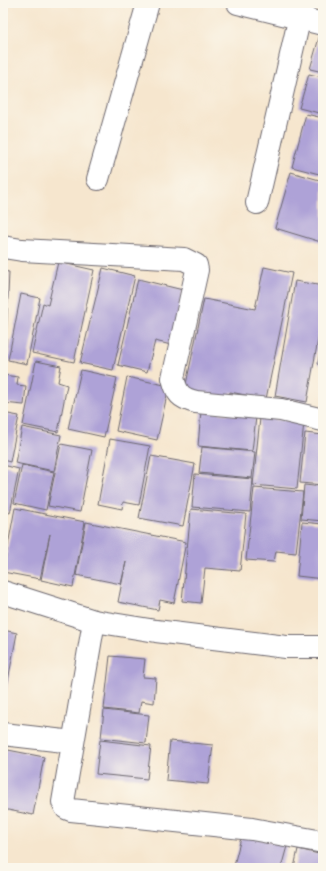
<svg xmlns="http://www.w3.org/2000/svg" width="326" height="871" font-family="Mali,sans-serif">
	<style>
		.building { fill: #aea2d7 }
		.lines { fill: none; stroke-linecap: round; stroke-linejoin: round }
		.street-casing { stroke: #6c676e; stroke-width: 24 }
		.street { stroke: #fff; stroke-width: 22 }
	</style>
	<rect width="100%" height="100%" fill="#fbf7ec"/>
	<filter id="ink" filterUnits="userSpaceOnUse"><feTurbulence type="fractalNoise" baseFrequency=".025" numOctaves="2"/><feDisplacementMap in="SourceGraphic" scale="8" xChannelSelector="R" yChannelSelector="G"/><feConvolveMatrix kernelMatrix="1 2 1 2 8 2 1 2 1" color-interpolation-filters="sRGB"/></filter>
	<filter id="wash" filterUnits="userSpaceOnUse"><feTurbulence type="fractalNoise" baseFrequency=".012" numOctaves="4" result="noise"/><feDisplacementMap in="SourceGraphic" scale="16" xChannelSelector="R" yChannelSelector="G"/><feGaussianBlur stdDeviation="0.9" result="paint"/><feColorMatrix in="noise" values="0 0 0 0 0 0 0 0 0 0 0 0 0 0 0 0 0 1.4 0 .05"/><feComposite in="paint" operator="in"/></filter>
	<g filter="url(#wash)">
		<rect width="100%" height="100%" fill="#f6e6ce"/>
		<g id="blocks">
			<!-- building -->
			<g class="building">
				<polygon points="323,24 323,72 310,69"/>
				<polygon points="309,74 323,77 323,114 299,108"/>
				<polygon points="3,78 7,79 3,91"/>
				<polygon points="306,114 323,118 323,175 292,167"/>
				<polygon points="291,172 323,181 323,235 321,242 275,228"/>
				<polygon points="58,262 94,270 74,362 32,353 43,303 48,305"/>
				<polygon points="264,267 292,273 266,399 230,392 229,398 185,389 204,299 255,309"/>
				<polygon points="103,268 135,276 113,370 80,363"/>
				<polygon points="3,271 9,272 5,363 3,363"/>
				<polygon points="138,279 183,290 171,345 155,341 147,372 118,365"/>
				<polygon points="295,281 323,286 323,311 307,402 275,396"/>
				<polygon points="21,294 40,298 27,364 8,360"/>
				<polygon points="322,336 323,336 323,365 318,364"/>
				<polygon points="36,361 61,366 58,382 67,385 58,432 23,425"/>
				<polygon points="81,370 117,378 104,437 68,429"/>
				<polygon points="3,375 18,377 17,385 26,386 24,405 3,403"/>
				<polygon points="127,377 169,386 157,440 116,431"/>
				<polygon points="201,411 256,417 252,451 198,446"/>
				<polygon points="3,413 19,416 10,462 3,460"/>
				<polygon points="260,418 304,422 297,489 253,485"/>
				<polygon points="22,427 61,435 54,471 15,463"/>
				<polygon points="305,433 323,435 323,485 300,483"/>
				<polygon points="110,439 150,446 139,505 123,502 122,509 98,504"/>
				<polygon points="61,444 92,450 80,512 48,506"/>
				<polygon points="202,447 255,452 252,478 199,473"/>
				<polygon points="151,456 195,464 183,526 139,518"/>
				<polygon points="3,465 19,469 10,513 3,511"/>
				<polygon points="22,465 54,472 46,510 14,503"/>
				<polygon points="195,474 253,479 250,512 192,507"/>
				<polygon points="304,485 323,487 323,521 301,519"/>
				<polygon points="254,488 303,492 296,553 276,551 274,562 246,560"/>
				<polygon points="15,508 85,522 73,587 41,580 50,534 40,579 3,572"/>
				<polygon points="191,509 246,514 240,571 205,568 201,603 182,601"/>
				<polygon points="86,522 186,542 174,603 160,600 158,610 118,602 126,562 121,584 76,575"/>
				<polygon points="302,522 323,524 323,579 297,576"/>
				<polygon points="3,630 17,633 4,702 3,702"/>
				<polygon points="110,656 145,659 143,677 156,678 154,703 141,701 139,713 104,709"/>
				<polygon points="104,710 149,715 146,743 101,738"/>
				<polygon points="100,740 151,746 147,779 96,774"/>
				<polygon points="170,741 213,745 208,784 166,780"/>
				<polygon points="3,749 44,757 33,815 3,809"/>
				<polygon points="242,834 287,846 281,868 247,868 234,865"/>
				<polygon points="298,849 323,855 323,868 294,868"/>
			</g>
		</g>
	</g>
	<g filter="url(#ink)">
		<use href="#blocks" fill-opacity="0" stroke="#6c676e" stroke-width="1"/>
		<g class="lines">
			<defs>
				<g id="street">
					<polyline points="238,3 323,24"/>
					<polyline points="98,179 148,3"/>
					<polyline points="257,203 303,3"/>
					<path d="M3 247 22 250 184 259 196 265 197 270 173 378C177 394 180 398 196 402L281 410 323 420"/>
					<polyline points="3,592 94,621 156,631 286,647 323,647"/>
					<polyline points="94,621 63,802 66,808 71,810 252,829 323,842"/>
					<polyline points="3,734 73,742"/>
				</g>
			</defs>
			<!-- street casing -->
			<use href="#street" class="street-casing"/>
			<!-- street -->
			<use href="#street" class="street"/>
		</g>
	</g>
	<!-- margin -->
	<rect width="326" height="871" fill="none" stroke="#fbf7ec" stroke-width="16"/>
</svg>
